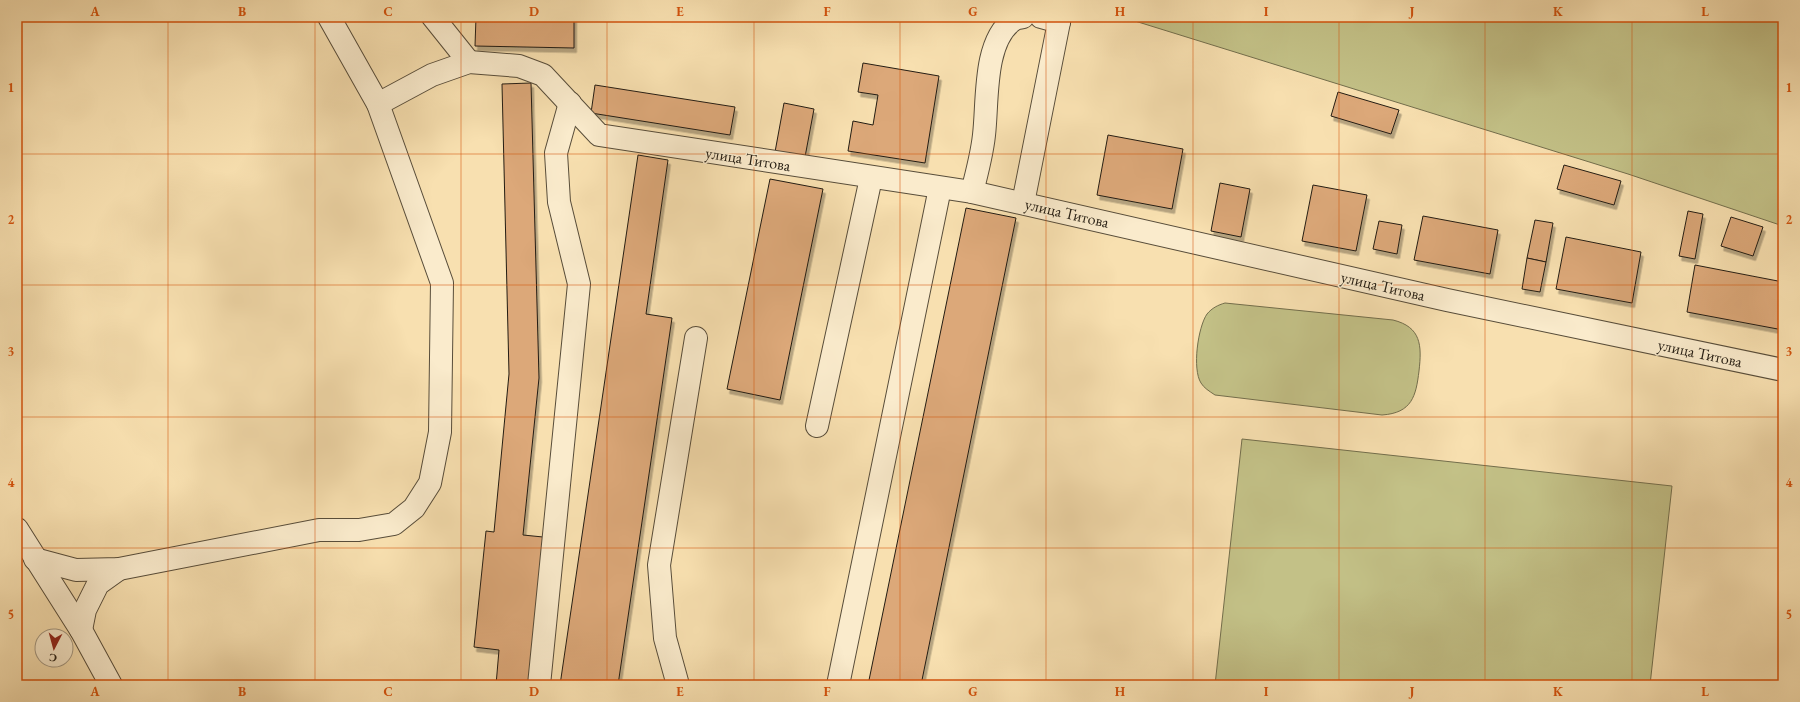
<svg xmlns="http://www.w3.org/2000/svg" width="1800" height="702" font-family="'EB Garamond',serif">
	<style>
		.green { fill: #c3c187; stroke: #736e4c }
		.building { fill: #dca879; stroke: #231c12; filter: url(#shadow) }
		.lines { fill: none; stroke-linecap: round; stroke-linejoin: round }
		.minor-casing { stroke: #584d3a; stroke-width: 24 }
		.minor { stroke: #faebcc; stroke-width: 22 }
		.grid { fill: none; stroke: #d4530d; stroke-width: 1; stroke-opacity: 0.55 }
		.labels { text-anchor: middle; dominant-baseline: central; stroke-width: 3; stroke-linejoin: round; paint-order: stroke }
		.street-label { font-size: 16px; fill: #231c12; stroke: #faebcc }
		.neatline { fill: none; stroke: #d4530d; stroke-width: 1.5 }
		.grid-label { font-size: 13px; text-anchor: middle; font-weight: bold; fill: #d4530d }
	</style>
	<defs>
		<filter id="shadow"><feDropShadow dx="2.5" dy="4.5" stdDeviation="0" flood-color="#0004"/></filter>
	</defs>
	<rect width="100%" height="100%" fill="#f8e0b0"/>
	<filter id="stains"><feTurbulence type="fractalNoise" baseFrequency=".005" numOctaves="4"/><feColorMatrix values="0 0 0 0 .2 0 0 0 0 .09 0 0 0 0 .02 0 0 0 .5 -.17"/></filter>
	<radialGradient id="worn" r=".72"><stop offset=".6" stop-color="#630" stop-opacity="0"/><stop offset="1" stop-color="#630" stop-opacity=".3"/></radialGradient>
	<!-- green -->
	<g class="green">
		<polygon points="1122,17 1783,17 1783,226 1628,174"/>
		<path d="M1225 303 1393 320C1421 327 1422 345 1419 371 1416 396 1412 413 1382 415L1215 395C1209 391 1204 388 1201 383 1192 369 1198 327 1207 314 1212 308 1218 305 1225 303Z"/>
		<polygon points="1242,439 1672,486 1650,685 1215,685"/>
	</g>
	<!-- building -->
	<g class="building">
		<polygon points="476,17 574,17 574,48 475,46"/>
		<polygon points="863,63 939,76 925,163 848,151 853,121 873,125 878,95 858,92"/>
		<polygon points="531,83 539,378 523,535 543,537 529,685 496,685 499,650 474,647 486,531 494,532 509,374 502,84"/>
		<polygon points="595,85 735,107 730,135 591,113"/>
		<polygon points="1338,92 1399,110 1391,134 1331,116"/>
		<polygon points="784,103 814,109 805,157 775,152"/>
		<polygon points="1108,135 1183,149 1172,209 1097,195"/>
		<polygon points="638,155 668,160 646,314 672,318 618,685 560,685"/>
		<polygon points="1564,165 1621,181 1614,205 1557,189"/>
		<polygon points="770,179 823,189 780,400 727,389"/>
		<polygon points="1220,183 1250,189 1241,237 1211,231"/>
		<polygon points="1313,185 1367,195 1356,251 1302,241"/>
		<polygon points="966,208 1016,218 921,685 868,685"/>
		<polygon points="1688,211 1703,214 1695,259 1679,256"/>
		<polygon points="1423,216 1498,230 1490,274 1414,260"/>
		<polygon points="1731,217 1763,227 1753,256 1721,246"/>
		<polygon points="1535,220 1553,223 1546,262 1527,258"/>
		<polygon points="1379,221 1402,225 1397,254 1373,249"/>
		<polygon points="1566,237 1641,252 1632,303 1556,289"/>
		<polygon points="1527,258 1546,262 1540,292 1522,289"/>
		<polygon points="1695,265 1783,282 1783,330 1687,312"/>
	</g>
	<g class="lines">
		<defs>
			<g id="minor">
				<polyline points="433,17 469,62"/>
				<polyline points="1041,17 1059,22"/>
				<polyline points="378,104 432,75 469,62 519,66 543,75 599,135 972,192 1447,300 1783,370"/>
				<path d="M972 192C977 173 982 154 984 135 988 102 983 43 1012 21 1015 18 1020 18 1023 17"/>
				<polyline points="1023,203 1060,17"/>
				<polyline points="817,426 871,178"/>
				<polyline points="17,529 81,630 111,685"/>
				<polyline points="35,559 76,570 119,569 319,530 359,530 394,524 414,508 430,483 440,432 442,283 378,104 329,17"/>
				<polyline points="81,630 85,610 98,584 119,569"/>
				<polyline points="539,685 579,284 559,202 556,153 570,103"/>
				<polyline points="678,685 665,638 659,565 696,338"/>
				<polyline points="838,685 940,188"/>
			</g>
		</defs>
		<!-- minor casing -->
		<use href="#minor" class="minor-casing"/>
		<!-- minor -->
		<use href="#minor" class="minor"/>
	</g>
	<!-- grid -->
	<path class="grid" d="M168 17V685M315 17V685M461 17V685M607 17V685M754 17V685M900 17V685M1046 17V685M1193 17V685M1339 17V685M1485 17V685M1632 17V685M17 154H1783M17 285H1783M17 417H1783M17 548H1783"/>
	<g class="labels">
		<!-- street labels -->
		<g class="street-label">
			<text transform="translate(748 159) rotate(9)">улица Титова</text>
			<text transform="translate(1067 213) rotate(13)">улица Титова</text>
			<text transform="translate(1383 286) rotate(13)">улица Титова</text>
			<text transform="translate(1700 353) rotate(12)">улица Титова</text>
		</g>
	</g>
	<!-- margin -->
	<rect width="1800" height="702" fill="none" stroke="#f8e0b0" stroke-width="44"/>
	<!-- north arrow -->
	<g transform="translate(54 648) rotate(186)"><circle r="19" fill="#faebcc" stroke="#a49882"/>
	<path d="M0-3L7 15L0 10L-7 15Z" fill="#8f2418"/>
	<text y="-6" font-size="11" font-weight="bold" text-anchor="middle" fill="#231c12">С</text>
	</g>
	<rect x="22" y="22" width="1756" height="658" class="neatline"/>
	<g class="grid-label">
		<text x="95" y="16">A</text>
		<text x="242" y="16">B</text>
		<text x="388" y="16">C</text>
		<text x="534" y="16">D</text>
		<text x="680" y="16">E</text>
		<text x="827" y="16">F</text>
		<text x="973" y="16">G</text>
		<text x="1120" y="16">H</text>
		<text x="1266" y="16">I</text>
		<text x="1412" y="16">J</text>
		<text x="1558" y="16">K</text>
		<text x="1705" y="16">L</text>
		<text x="11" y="92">1</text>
		<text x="1789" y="92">1</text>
		<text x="11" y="224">2</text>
		<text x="1789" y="224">2</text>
		<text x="11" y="356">3</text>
		<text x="1789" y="356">3</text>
		<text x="11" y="487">4</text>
		<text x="1789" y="487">4</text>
		<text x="11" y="619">5</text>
		<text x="1789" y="619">5</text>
		<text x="95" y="696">A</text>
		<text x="242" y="696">B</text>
		<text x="388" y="696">C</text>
		<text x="534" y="696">D</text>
		<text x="680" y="696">E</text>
		<text x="827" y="696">F</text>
		<text x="973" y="696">G</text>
		<text x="1120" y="696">H</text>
		<text x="1266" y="696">I</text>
		<text x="1412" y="696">J</text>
		<text x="1558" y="696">K</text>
		<text x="1705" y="696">L</text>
	</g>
	<rect width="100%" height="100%" filter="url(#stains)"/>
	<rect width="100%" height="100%" fill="url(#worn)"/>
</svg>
